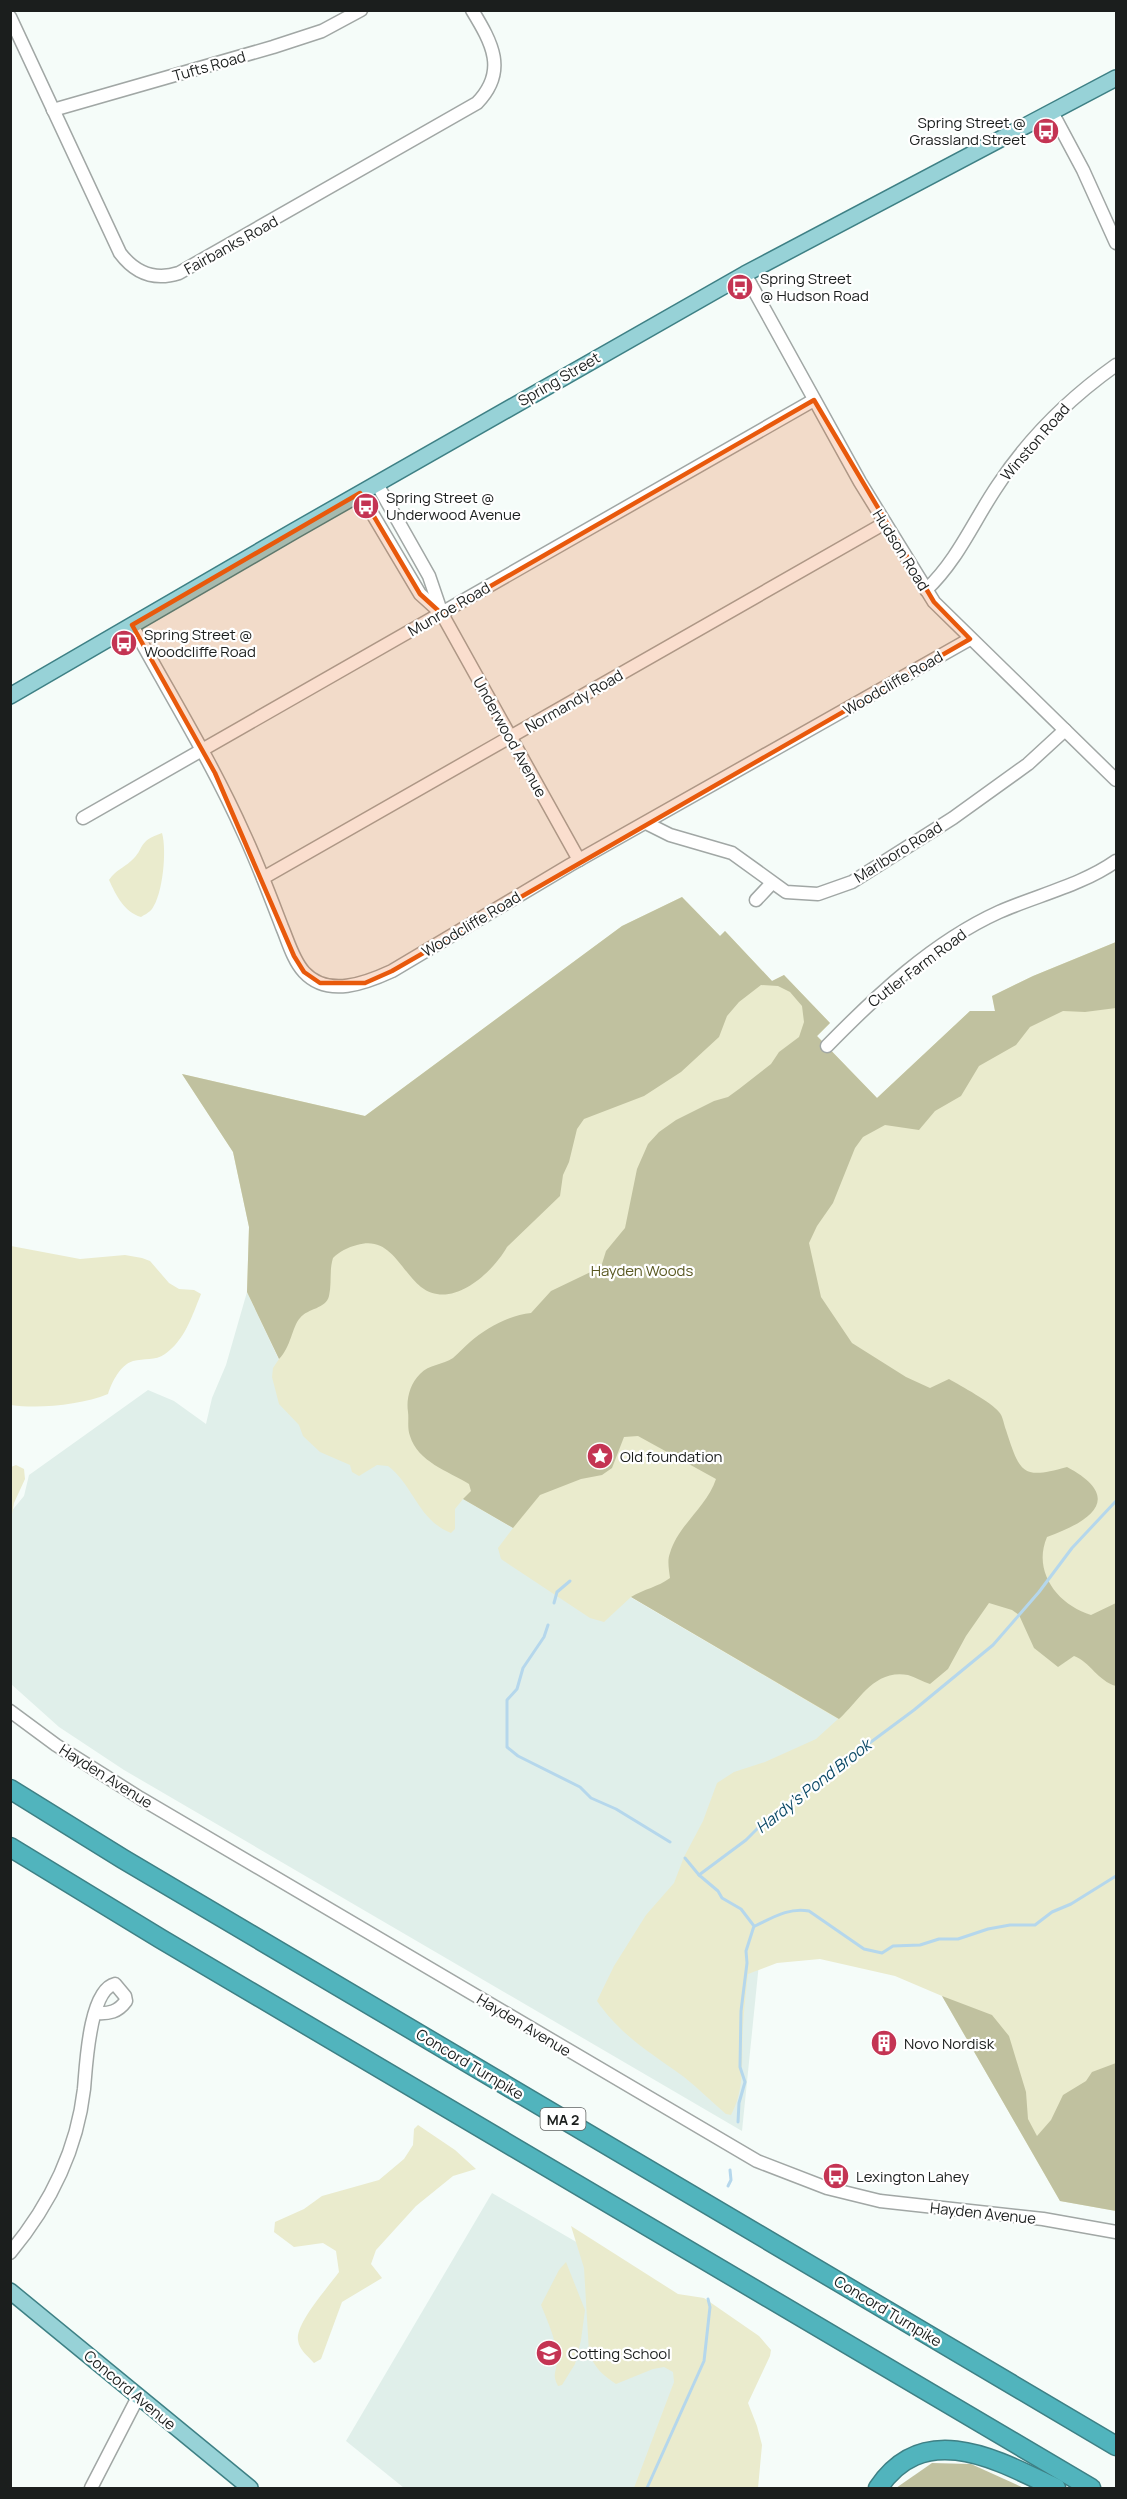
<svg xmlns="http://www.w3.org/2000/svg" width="1127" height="2499" font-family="Manrope,sans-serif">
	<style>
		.built { fill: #e0efea }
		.green { fill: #eaebcd }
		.forest { fill: #c0c19f }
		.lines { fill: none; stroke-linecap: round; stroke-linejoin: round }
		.stream { stroke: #b5d7ec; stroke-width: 3 }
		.minor-casing { stroke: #a1a7a5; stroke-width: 15 }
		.major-casing { stroke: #3e8085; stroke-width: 18 }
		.highway-casing { stroke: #3e8085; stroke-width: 21 }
		.minor { stroke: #fff; stroke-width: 12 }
		.major { stroke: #97d2d7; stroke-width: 15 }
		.highway { stroke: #51b4bd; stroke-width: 18 }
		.marked { fill: #e8590c; fill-opacity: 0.2; stroke: #e8590c; stroke-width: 4.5; stroke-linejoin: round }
		.labels { text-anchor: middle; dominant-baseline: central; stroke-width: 4.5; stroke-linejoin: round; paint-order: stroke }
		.shield { fill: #fff; stroke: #5f6261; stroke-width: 1.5 }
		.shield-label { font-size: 14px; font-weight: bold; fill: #1b1e1d }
		.street-label { font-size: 15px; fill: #1b1e1d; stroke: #fff }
		.poi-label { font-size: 15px; fill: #1b1e1d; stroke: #fff; text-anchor: start }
		.park-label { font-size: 15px; fill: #5a5922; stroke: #fff }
		.water-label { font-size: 16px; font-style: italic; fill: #0b4966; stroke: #fff }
	</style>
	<rect width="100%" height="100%" fill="#f5fcf9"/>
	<!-- built -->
	<g class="built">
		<polygon points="247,1292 296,1396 463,1499 934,1775 763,1924 742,2131 124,1770 59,1727 11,1684 10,1513 24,1496 29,1475 148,1390 174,1401 206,1424 212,1398 226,1365"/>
		<polygon points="492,2193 707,2318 658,2488 404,2488 346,2441"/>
	</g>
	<!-- green -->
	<g class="green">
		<path d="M162 833C167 850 163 894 152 909 150 912 144 915 141 917 124 912 116 895 109 880 117 869 122 869 131 861 146 848 136 842 162 833Z"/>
		<path d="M682 897 720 936 725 931 772 981 784 975 830 1023 817 1036 877 1098 970 1011H995L992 996 1033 976 1116 942V2211L1060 2201 942 1996 895 1976 820 1959 777 1963 748 1974C746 1991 744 2009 743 2026 741 2056 746 2088 731 2115L726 2114C712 2102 698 2088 684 2077 650 2052 622 2037 597 2001L614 1966 646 1915 674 1883 684 1857 703 1821 717 1783 734 1772 765 1762 816 1739 838 1719 631 1597 604 1622 590 1618 501 1559 498 1548 513 1528 463 1499 455 1509V1529L451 1533C418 1520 414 1486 388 1466L377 1465 359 1476 352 1472 350 1465 320 1452 303 1436 299 1425 279 1404 272 1377 273 1368 279 1359 247 1292 249 1227 233 1152 182 1074 365 1116 622 926Z"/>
		<path d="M11 1246 80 1259 125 1255 142 1258 150 1261 169 1283 179 1289 194 1290 201 1294C192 1316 185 1340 165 1354 155 1361 144 1358 133 1361 120 1365 112 1382 108 1394 81 1405 39 1409 11 1405Z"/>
		<polygon points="16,1465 24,1469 25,1479 14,1503 11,1520 11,1467"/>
		<path d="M418 2125 455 2150 476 2169 453 2176 416 2206 376 2250 371 2264 382 2278 342 2302 321 2359 314 2363C308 2356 299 2350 298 2340 295 2324 329 2286 339 2272L336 2251 323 2243 294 2247 274 2232 275 2222 304 2209 322 2196 379 2180 404 2159 413 2145 414 2129Z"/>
		<path d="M571 2226 678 2294 704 2298 759 2336 771 2350 770 2356 748 2403 757 2426 762 2445 758 2488H634L674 2382 673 2372 664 2367 653 2369 616 2384C603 2375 594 2368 589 2352L584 2268Z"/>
		<path d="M566 2262 585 2310 581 2340 575 2364 562 2385 558 2386C552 2374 556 2374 557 2362 558 2344 548 2322 541 2305L559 2270Z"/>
	</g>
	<!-- forest -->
	<g class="forest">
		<path d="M682 897 720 936 725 931 772 981 784 975 830 1023 817 1036 877 1098 970 1011H995L992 996 1033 976 1116 942V1008L1085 1012 1063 1011 1030 1027 1016 1045 979 1066 961 1096 935 1111 919 1130 885 1125 863 1137 855 1148 833 1203 817 1226 809 1243 821 1297 852 1343 906 1377 930 1388 949 1379C961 1386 991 1402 999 1412 1003 1416 1004 1425 1006 1430 1020 1473 1022 1480 1067 1467 1125 1498 1091 1521 1047 1537 1032 1572 1058 1605 1091 1615L1116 1603V1686C1098 1681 1090 1662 1074 1656L1058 1667 1034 1648 1019 1615 1012 1610 989 1603 966 1636 948 1669 930 1684C923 1682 915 1677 908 1675 874 1669 860 1700 839 1719L631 1597C644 1589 658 1587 670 1578 669 1570 667 1560 670 1553 678 1525 707 1507 716 1479L638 1436 624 1437 612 1468 602 1475 581 1479 540 1495 513 1528 463 1499 471 1491 469 1484C448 1471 418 1462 410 1436 407 1428 409 1420 408 1412 406 1399 410 1384 420 1374 429 1364 443 1365 453 1358 459 1353 464 1347 470 1342 486 1328 510 1315 531 1313L551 1291 601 1267 606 1251 625 1228 637 1169 648 1144 659 1132 676 1120 714 1101 728 1097 739 1089 771 1064 779 1052 799 1037 804 1022 802 1006 790 992 778 986 761 985 739 1002 727 1016 719 1037 681 1072 644 1096 584 1119 577 1129 569 1162 563 1175 560 1196 507 1247C493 1272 452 1311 421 1287 400 1270 390 1235 357 1245 348 1247 339 1252 333 1258 329 1271 332 1283 329 1296 326 1309 308 1308 300 1318 292 1327 291 1347 279 1359L247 1292 249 1227 233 1152 182 1074 365 1116 622 926Z"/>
		<polygon points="942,1996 992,2015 1009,2036 1026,2092 1028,2119 1037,2136 1051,2120 1063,2095 1086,2081 1092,2072 1116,2063 1116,2211 1060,2201"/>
		<polygon points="932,2463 971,2464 1024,2488 896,2488"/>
	</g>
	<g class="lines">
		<!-- stream -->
		<g class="stream">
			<polyline points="554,1603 557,1592 570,1581"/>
			<polyline points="548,1625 544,1637 523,1668 517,1689 507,1700 507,1747 518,1756 580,1787 591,1798 616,1809 670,1842"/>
			<polyline points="685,1858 699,1875"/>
			<path d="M755 1926C772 1918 789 1907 809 1911L864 1949 882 1953 893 1946 920 1945 939 1939H958L988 1929 1010 1925H1035L1052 1912 1071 1904 1116 1876"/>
			<polyline points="738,2122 739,2103 745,2082 740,2067 741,2011 747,1963 746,1951 754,1926 741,1909 722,1898 718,1891 699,1875 746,1840 764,1822 775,1818 801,1794 914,1710 993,1645 1039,1592 1072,1548 1116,1501"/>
			<polyline points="728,2186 731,2180 730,2170"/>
			<polyline points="647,2488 704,2361 710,2307 708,2299"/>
		</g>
		<defs>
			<g id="minor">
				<path d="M10 17 120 253C135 273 154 281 179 273L477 103C508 71 492 43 472 10"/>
				<polyline points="53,110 273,47 322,31 361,10"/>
				<polyline points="1052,112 1083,170 1116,243"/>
				<polyline points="745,274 860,482 934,602 1116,780"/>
				<polyline points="377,484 429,576 442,614 579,860"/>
				<polyline points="360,493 420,594 441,613"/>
				<path d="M926 590C958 560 974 520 998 485 1029 438 1071 397 1116 365"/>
				<path d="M132 625C170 695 212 762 244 834 258 864 270 896 282 927 288 941 293 960 304 972 328 998 366 983 392 971L570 865 970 639"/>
				<polyline points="83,818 814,400"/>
				<polyline points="646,823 670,835 732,853 786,892 818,894 852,882 953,818 1028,764 1065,730"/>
				<polyline points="263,878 885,523"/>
				<polyline points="756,900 772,883"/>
				<path d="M827 1046C877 995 933 942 999 912 1038 895 1082 885 1116 861"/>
				<polyline points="10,1711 56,1745 140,1798 757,2161 827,2188 880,2201 1043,2219 1116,2232"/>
				<path d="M10 2253C49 2206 77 2150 84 2089 86 2067 89 1990 115 1984L125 1996 126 2001C118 2012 109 2014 96 2013"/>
				<polyline points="91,2488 138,2397"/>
			</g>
			<g id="major">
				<polyline points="10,696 294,531 745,274 1116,78"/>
				<polyline points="10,2291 250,2488"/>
			</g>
			<g id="highway">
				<polyline points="10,1789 123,1859 1116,2446"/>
				<polyline points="10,1847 161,1939 1091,2488"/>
				<path d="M878 2488C925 2418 999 2461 1056 2488"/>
			</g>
		</defs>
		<!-- minor casing -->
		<use href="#minor" class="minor-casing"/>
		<!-- major casing -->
		<use href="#major" class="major-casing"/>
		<!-- highway casing -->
		<use href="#highway" class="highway-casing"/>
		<!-- minor -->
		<use href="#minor" class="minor"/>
		<!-- major -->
		<use href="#major" class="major"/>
		<!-- highway -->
		<use href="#highway" class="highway"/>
	</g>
	<!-- marked area -->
	<path class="marked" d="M814 400 934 602 970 639 392 971 365 983H320L304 972 294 956 215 773 132 625 360 493 420 594 442 614Z"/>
	<!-- icons -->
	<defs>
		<symbol id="bus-disc" viewBox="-11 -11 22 22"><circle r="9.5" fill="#c43453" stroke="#fff"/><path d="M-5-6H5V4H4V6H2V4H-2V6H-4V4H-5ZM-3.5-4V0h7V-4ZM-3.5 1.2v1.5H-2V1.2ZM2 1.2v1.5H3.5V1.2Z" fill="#fff"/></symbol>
		<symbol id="sight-disc" viewBox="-11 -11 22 22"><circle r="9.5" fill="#c43453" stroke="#fff"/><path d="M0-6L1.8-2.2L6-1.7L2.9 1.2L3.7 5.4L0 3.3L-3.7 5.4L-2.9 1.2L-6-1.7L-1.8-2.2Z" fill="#fff"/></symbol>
		<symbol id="building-disc" viewBox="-11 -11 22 22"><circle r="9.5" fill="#c43453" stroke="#fff"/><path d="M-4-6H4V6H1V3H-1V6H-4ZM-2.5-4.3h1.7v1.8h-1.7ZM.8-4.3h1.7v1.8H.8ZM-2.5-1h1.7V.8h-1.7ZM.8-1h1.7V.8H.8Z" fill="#fff"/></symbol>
		<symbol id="school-disc" viewBox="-11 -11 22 22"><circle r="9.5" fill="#c43453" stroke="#fff"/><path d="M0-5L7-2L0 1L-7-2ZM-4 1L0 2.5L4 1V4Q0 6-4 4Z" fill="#fff"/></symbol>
	</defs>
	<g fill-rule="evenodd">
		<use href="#bus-disc" x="1031" y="116" width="30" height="30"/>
		<use href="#bus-disc" x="725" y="272" width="30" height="30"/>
		<use href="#bus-disc" x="351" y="491" width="30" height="30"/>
		<use href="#bus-disc" x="109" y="628" width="30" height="30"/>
		<use href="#sight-disc" x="585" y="1441" width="30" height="30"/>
		<use href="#building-disc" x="869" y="2028" width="30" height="30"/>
		<use href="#bus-disc" x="821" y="2161" width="30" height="30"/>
		<use href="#school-disc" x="534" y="2338" width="30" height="30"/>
	</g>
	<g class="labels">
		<!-- shield labels -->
		<rect class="shield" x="540.5" y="2108" width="45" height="22" rx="4.5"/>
		<g class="shield-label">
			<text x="563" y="2119">MA 2</text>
		</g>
		<!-- street labels -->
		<g class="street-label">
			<text transform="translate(209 66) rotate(-16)">Tufts Road</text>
			<text transform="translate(231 245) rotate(-29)">Fairbanks Road</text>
			<text transform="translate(559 379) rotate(-30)">Spring Street</text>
			<text transform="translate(1035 442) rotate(-49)">Winston Road</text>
			<text transform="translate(901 550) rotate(58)">Hudson Road</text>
			<text transform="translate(449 609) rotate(-30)">Munroe Road</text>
			<text transform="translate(893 683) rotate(-30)">Woodcliffe Road</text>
			<text transform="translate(574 701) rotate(-30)">Normandy Road</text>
			<text transform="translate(510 737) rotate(61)">Underwood Avenue</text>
			<text transform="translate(898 852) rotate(-32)">Marlboro Road</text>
			<text transform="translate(471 924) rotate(-31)">Woodcliffe Road</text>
			<text transform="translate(917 968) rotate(-37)">Cutler Farm Road</text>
			<text transform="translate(106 1776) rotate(32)">Hayden Avenue</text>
			<text transform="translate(524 2025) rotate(31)">Hayden Avenue</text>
			<text transform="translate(470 2064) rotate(31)">Concord Turnpike</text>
			<text transform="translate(983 2213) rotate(6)">Hayden Avenue</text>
			<text transform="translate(888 2311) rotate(31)">Concord Turnpike</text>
			<text transform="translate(130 2390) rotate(40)">Concord Avenue</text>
		</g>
		<!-- poi labels -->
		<g class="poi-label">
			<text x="1026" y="122" text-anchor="end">Spring Street @<tspan x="1026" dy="17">Grassland Street</tspan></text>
			<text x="760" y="278">Spring Street<tspan x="760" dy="17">@ Hudson Road</tspan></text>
			<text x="386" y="497">Spring Street @<tspan x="386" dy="17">Underwood Avenue</tspan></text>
			<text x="144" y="634">Spring Street @<tspan x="144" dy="17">Woodcliffe Road</tspan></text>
			<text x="620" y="1456">Old foundation</text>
			<text x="904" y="2043">Novo Nordisk</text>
			<text x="856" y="2176">Lexington Lahey</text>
			<text x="568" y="2353">Cotting School</text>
		</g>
		<!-- park labels -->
		<g class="park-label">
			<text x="642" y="1270">Hayden Woods</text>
		</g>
		<!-- water labels -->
		<g class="water-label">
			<text transform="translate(813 1786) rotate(-38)">Hardy's Pond Brook</text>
		</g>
	</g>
	<!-- border -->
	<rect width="1127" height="2499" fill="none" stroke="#1b1e1d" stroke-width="24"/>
</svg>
